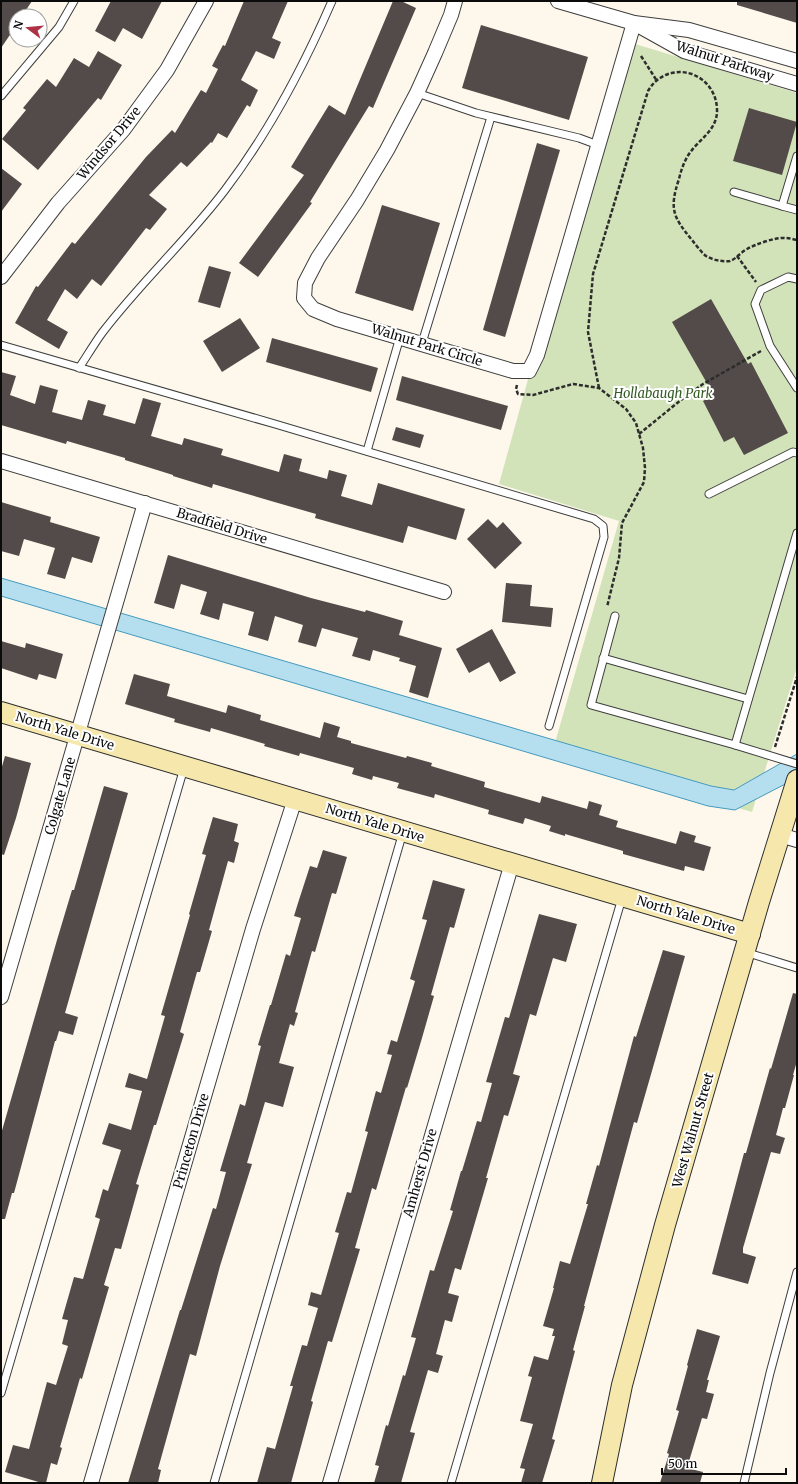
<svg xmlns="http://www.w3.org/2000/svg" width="798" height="1484" font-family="Merriweather,serif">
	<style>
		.green { fill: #d3e3b9 }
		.water { fill: #b5dfef; stroke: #449abe }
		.building { fill: #524b49 }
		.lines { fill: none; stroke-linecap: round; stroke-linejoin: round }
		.lane-casing { stroke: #3e3e3e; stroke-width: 9 }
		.street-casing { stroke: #3e3e3e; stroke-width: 16 }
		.secondary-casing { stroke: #2d2d2d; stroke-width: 22 }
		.path { stroke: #2d2d2d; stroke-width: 2.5; stroke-dasharray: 4 2; stroke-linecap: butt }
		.lane { stroke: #fff; stroke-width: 7 }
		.street { stroke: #fff; stroke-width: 14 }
		.secondary { stroke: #f6e7ad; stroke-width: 20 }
		.labels { text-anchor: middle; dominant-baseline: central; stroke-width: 4; stroke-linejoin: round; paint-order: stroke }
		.street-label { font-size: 13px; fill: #0b0b0b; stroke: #fff }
		.park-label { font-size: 13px; font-style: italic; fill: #345b23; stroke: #fff }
	</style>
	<rect width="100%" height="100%" fill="#fdf8eb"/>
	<!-- green -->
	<polygon class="green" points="622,40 797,93 797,667 752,812 552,753 619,521 499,484"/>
	<!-- water -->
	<polygon class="water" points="1,578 711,786 734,790 797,754 797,778 735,810 708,806 1,596"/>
	<!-- building -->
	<g class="building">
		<polygon points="1,1 32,1 22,16 16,16 16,26 1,48"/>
		<polygon points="111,1 162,1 142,39 123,28 115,42 95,31"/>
		<polygon points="244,1 288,1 272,38 281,42 274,59 256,51 241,80 258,90 250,107 247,105 227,138 218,133 212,143 211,142 187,167 181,162 149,195 167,209 150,230 146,228 101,286 92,279 77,299 65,289 47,320 68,332 59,349 15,323 36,286 38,287 72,242 75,244 146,157 172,130 175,133 201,90 206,93 218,69 212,66 223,45 225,46"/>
		<polygon points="393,1 401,1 416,8 373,108 369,106 310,202 312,203 258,277 239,263 304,175 291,167 329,105 345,115"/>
		<polygon points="737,1 797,1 797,23 737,5"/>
		<polygon points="481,25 588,57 569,120 462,88"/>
		<polygon points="98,51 122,65 101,100 98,98 38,170 2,139 26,110 23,108 47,79 56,87 74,58 89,67"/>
		<polygon points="749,108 797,122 782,175 733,161"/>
		<polygon points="537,143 560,150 505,337 483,330"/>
		<polygon points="1,168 22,184 1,212"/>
		<polygon points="382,205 440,223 413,311 355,293"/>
		<polygon points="209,266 231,272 220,308 198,302"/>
		<polygon points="711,299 748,364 751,362 788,433 744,455 734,437 724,442 703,401 711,396 706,386 708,385 672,322"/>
		<polygon points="240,318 260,348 222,372 203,341"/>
		<polygon points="272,338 378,368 371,392 266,362"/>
		<polygon points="1,372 16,376 10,395 35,404 40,385 58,390 52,412 82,420 88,400 106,405 103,415 135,424 143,398 161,403 151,436 182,445 184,438 223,449 221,455 279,472 284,454 302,459 299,471 327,479 329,470 347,475 341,496 372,505 378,483 465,509 456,540 408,526 403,543 315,518 316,514 271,501 213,484 212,488 173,476 173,475 125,460 125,458 67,441 66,444 1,425"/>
		<polygon points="402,376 508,406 501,430 396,400"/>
		<polygon points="396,427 424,435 420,448 392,440"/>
		<polygon points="1,502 51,517 50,522 100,537 92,563 72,557 65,579 47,574 55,548 24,539 19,556 1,551"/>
		<polygon points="488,519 497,528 503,522 522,543 495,569 467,539"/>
		<polygon points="168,555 311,598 365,612 366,610 403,621 399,635 442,648 428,698 409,692 416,666 399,661 400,658 373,650 370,661 352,656 358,638 322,628 316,647 298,642 303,625 275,616 268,641 248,635 254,612 223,603 219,620 200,614 207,592 181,584 174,609 154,603"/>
		<polygon points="506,583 532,585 530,606 553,608 551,627 502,622"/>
		<polygon points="492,629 516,673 500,682 489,662 469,673 456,649"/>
		<polygon points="1,641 25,648 26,643 63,654 56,679 39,674 37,680 1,668"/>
		<polygon points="134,674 170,684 167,696 226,713 228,705 261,715 260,720 320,738 324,722 340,727 337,737 351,741 351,743 406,758 407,756 432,763 431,766 485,782 484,787 540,803 542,796 587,809 589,801 602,805 599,815 618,821 616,827 676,844 680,831 696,836 694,842 711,847 704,871 685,866 684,871 659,864 623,854 623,851 565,834 565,836 549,831 551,826 525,818 523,824 488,814 489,810 435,794 434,798 397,788 399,783 373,776 372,780 352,774 354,768 300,753 299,756 264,746 265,744 211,728 210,732 174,722 175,719 125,704"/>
		<polygon points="5,756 31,763 16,818 4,855 1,854 1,770"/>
		<polygon points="104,786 128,793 65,1013 78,1017 73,1035 59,1031 56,1041 55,1041 14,1193 12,1193 5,1219 1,1219 1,1134 57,940 72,890 74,890"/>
		<polygon points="213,817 238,824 234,841 239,843 234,863 228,861 209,930 212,931 200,972 197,972 180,1032 184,1034 156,1125 154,1125 136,1184 139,1185 121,1249 115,1248 104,1285 109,1287 82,1379 80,1378 60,1447 62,1448 57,1465 51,1463 46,1483 42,1483 5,1472 13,1445 29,1449 47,1382 56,1385 68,1346 62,1344 68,1320 62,1319 74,1277 83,1279 100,1219 95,1217 103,1189 108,1191 121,1150 102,1144 109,1123 131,1130 142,1091 125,1087 129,1073 147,1079 165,1016 161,1015 190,915 189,914 206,855 202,854"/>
		<polygon points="323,850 347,857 336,894 332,893 315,952 312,951 295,1012 298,1013 294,1026 290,1024 279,1063 294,1067 283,1107 265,1102 247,1163 252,1164 220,1266 196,1356 190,1354 158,1469 161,1470 158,1483 128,1483 180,1310 181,1310 213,1208 216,1209 226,1172 220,1171 240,1104 245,1106 261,1046 258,1045 270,1005 271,1005 286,954 290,956 301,918 294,916 298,903 310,866 317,868"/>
		<polygon points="433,880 465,889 454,928 450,927 431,995 434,996 422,1038 407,1088 406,1087 376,1190 372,1188 355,1248 360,1249 332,1342 328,1341 311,1401 313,1402 291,1483 257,1483 267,1447 275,1449 293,1386 290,1386 302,1345 307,1346 318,1308 308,1305 311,1292 321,1295 339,1233 335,1232 347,1192 351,1193 368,1132 365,1131 376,1091 381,1093 392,1055 387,1054 391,1040 397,1042 415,981 410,979 427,920 422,919"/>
		<polygon points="539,914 577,924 566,962 553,958 536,1016 530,1014 513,1074 520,1076 508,1116 504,1115 486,1178 488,1178 461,1270 455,1268 448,1293 459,1296 452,1322 445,1320 436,1354 443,1356 438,1373 428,1370 410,1432 415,1433 401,1483 374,1483 379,1466 375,1465 386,1425 388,1426 403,1375 405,1376 416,1338 411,1337 430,1270 434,1271 453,1211 450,1210 461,1171 462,1171 477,1121 481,1122 492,1083 486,1082 505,1017 509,1018"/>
		<polygon points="663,950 685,956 637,1123 634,1122 584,1306 585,1306 573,1350 575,1351 552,1439 555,1440 542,1483 521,1483 525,1469 520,1468 533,1424 520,1421 532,1377 528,1376 534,1356 548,1360 555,1336 552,1336 554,1329 543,1326 554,1288 553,1288 560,1261 570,1264 588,1204 586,1204 597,1165 599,1166 634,1036 636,1037"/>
		<polygon points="793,993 797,994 797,1061 793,1075 794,1075 785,1108 783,1108 776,1135 785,1138 780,1154 771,1152 743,1248 743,1253 756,1257 748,1284 712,1274 744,1153 746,1153 770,1068 771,1069"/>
		<polygon points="697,1329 720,1336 707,1380 709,1380 706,1392 714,1394 707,1419 702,1418 687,1468 703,1472 700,1483 660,1483 669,1454 667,1453 679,1411 676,1410 688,1366 687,1365"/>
	</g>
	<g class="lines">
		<defs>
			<g id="lane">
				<polyline points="417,93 476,113 579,138 598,145"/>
				<polyline points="1,96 59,27 74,1"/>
				<polyline points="797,156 782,206 797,210"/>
				<polyline points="734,192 782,206"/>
				<polyline points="797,279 788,277 761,290 755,304 770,346 797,388"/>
				<polyline points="422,343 491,117"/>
				<polyline points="1,345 275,424 594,519 603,526 604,537 549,726"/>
				<path d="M79 368C87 356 94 344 102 333 140 283 187 240 225 190 269 132 303 68 332 1"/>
				<polyline points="367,451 400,337"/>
				<polyline points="709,494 793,452 797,453"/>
				<polyline points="615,616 591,705 735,745 797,533"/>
				<polyline points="603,658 748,699"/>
				<polyline points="735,745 797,764"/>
				<polyline points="745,952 797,968"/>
				<polyline points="1,1393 184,768"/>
				<polyline points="214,1483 403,832"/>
				<polyline points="451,1483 622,898"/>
				<polyline points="744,1483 770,1373 797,1272"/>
			</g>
			<g id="street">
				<polyline points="455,1 451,15 435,53 417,93 387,150 357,200 318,258 305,283 304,298 313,309 337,319 513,371 529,371 537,355 634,23"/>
				<polyline points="558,1 634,23 689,30 797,61"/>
				<polyline points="641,27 684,51 797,84"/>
				<polyline points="1,277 58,203 123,130 167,70 206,1"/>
				<polyline points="1,461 444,592"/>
				<polyline points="780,835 797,840"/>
				<polyline points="1,997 145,503"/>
				<polyline points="91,1483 253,929 295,799"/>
				<polyline points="330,1483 512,863"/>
			</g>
			<g id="secondary">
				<polyline points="1,712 750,934"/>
				<polyline points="602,1483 622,1385 665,1225 759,902 797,780"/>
			</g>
		</defs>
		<!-- lane casing -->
		<use href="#lane" class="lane-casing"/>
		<!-- street casing -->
		<use href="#street" class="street-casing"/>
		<!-- secondary casing -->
		<use href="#secondary" class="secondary-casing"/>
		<!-- path -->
		<g class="path">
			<polyline points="641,56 657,81"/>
			<polyline points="737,256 756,282"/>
			<polyline points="517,385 516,389 518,394 533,395 573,384 599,388 626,409 636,423 643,448 645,468 644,482 622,523 619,558 607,607"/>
			<path d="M599 388 588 332 593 274 648 91C651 86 655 81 660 78 685 62 716 80 717 109 718 130 699 139 689 154 684 162 681 170 679 179 669 209 673 217 692 240 696 245 701 252 706 256 713 260 722 262 730 261 736 259 741 252 747 249 756 244 776 237 785 238 789 238 793 239 797 240"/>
			<polyline points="639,434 681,400 703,384 761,351"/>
			<polyline points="775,747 797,677"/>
		</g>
		<!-- lane -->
		<use href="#lane" class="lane"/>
		<!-- street -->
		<use href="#street" class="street"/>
		<!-- secondary -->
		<use href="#secondary" class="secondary"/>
	</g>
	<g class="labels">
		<!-- street labels -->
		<g class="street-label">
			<text transform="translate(725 61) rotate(18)">Walnut Parkway</text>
			<text transform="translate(109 143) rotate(-50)">Windsor Drive</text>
			<text transform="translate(427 345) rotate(17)">Walnut Park Circle</text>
			<text transform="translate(222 526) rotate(17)">Bradfield Drive</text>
			<text transform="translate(65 731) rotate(17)">North Yale Drive</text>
			<text transform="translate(60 796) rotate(-74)">Colgate Lane</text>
			<text transform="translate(375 823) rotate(17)">North Yale Drive</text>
			<text transform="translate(686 915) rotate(17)">North Yale Drive</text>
			<text transform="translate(693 1130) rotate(-74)">West Walnut Street</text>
			<text transform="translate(191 1141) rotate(-74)">Princeton Drive</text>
			<text transform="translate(420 1173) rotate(-74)">Amherst Drive</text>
		</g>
		<!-- park labels -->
		<g class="park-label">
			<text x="663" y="393">Hollabaugh Park</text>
		</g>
	</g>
	<!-- border -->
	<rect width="798" height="1484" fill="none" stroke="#0b0b0b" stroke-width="4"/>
	<!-- north arrow -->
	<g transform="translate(28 28) rotate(286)"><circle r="19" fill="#ffffff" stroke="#9d9d9d"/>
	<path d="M0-3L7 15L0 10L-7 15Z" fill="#ac3244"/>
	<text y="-6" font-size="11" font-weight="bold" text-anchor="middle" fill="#0b0b0b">N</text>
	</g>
	<!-- scale -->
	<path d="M662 1468v6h124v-6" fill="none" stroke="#0b0b0b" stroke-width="2"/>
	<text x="668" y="1468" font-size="12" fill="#0b0b0b" stroke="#ffffff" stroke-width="3" paint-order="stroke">50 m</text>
</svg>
